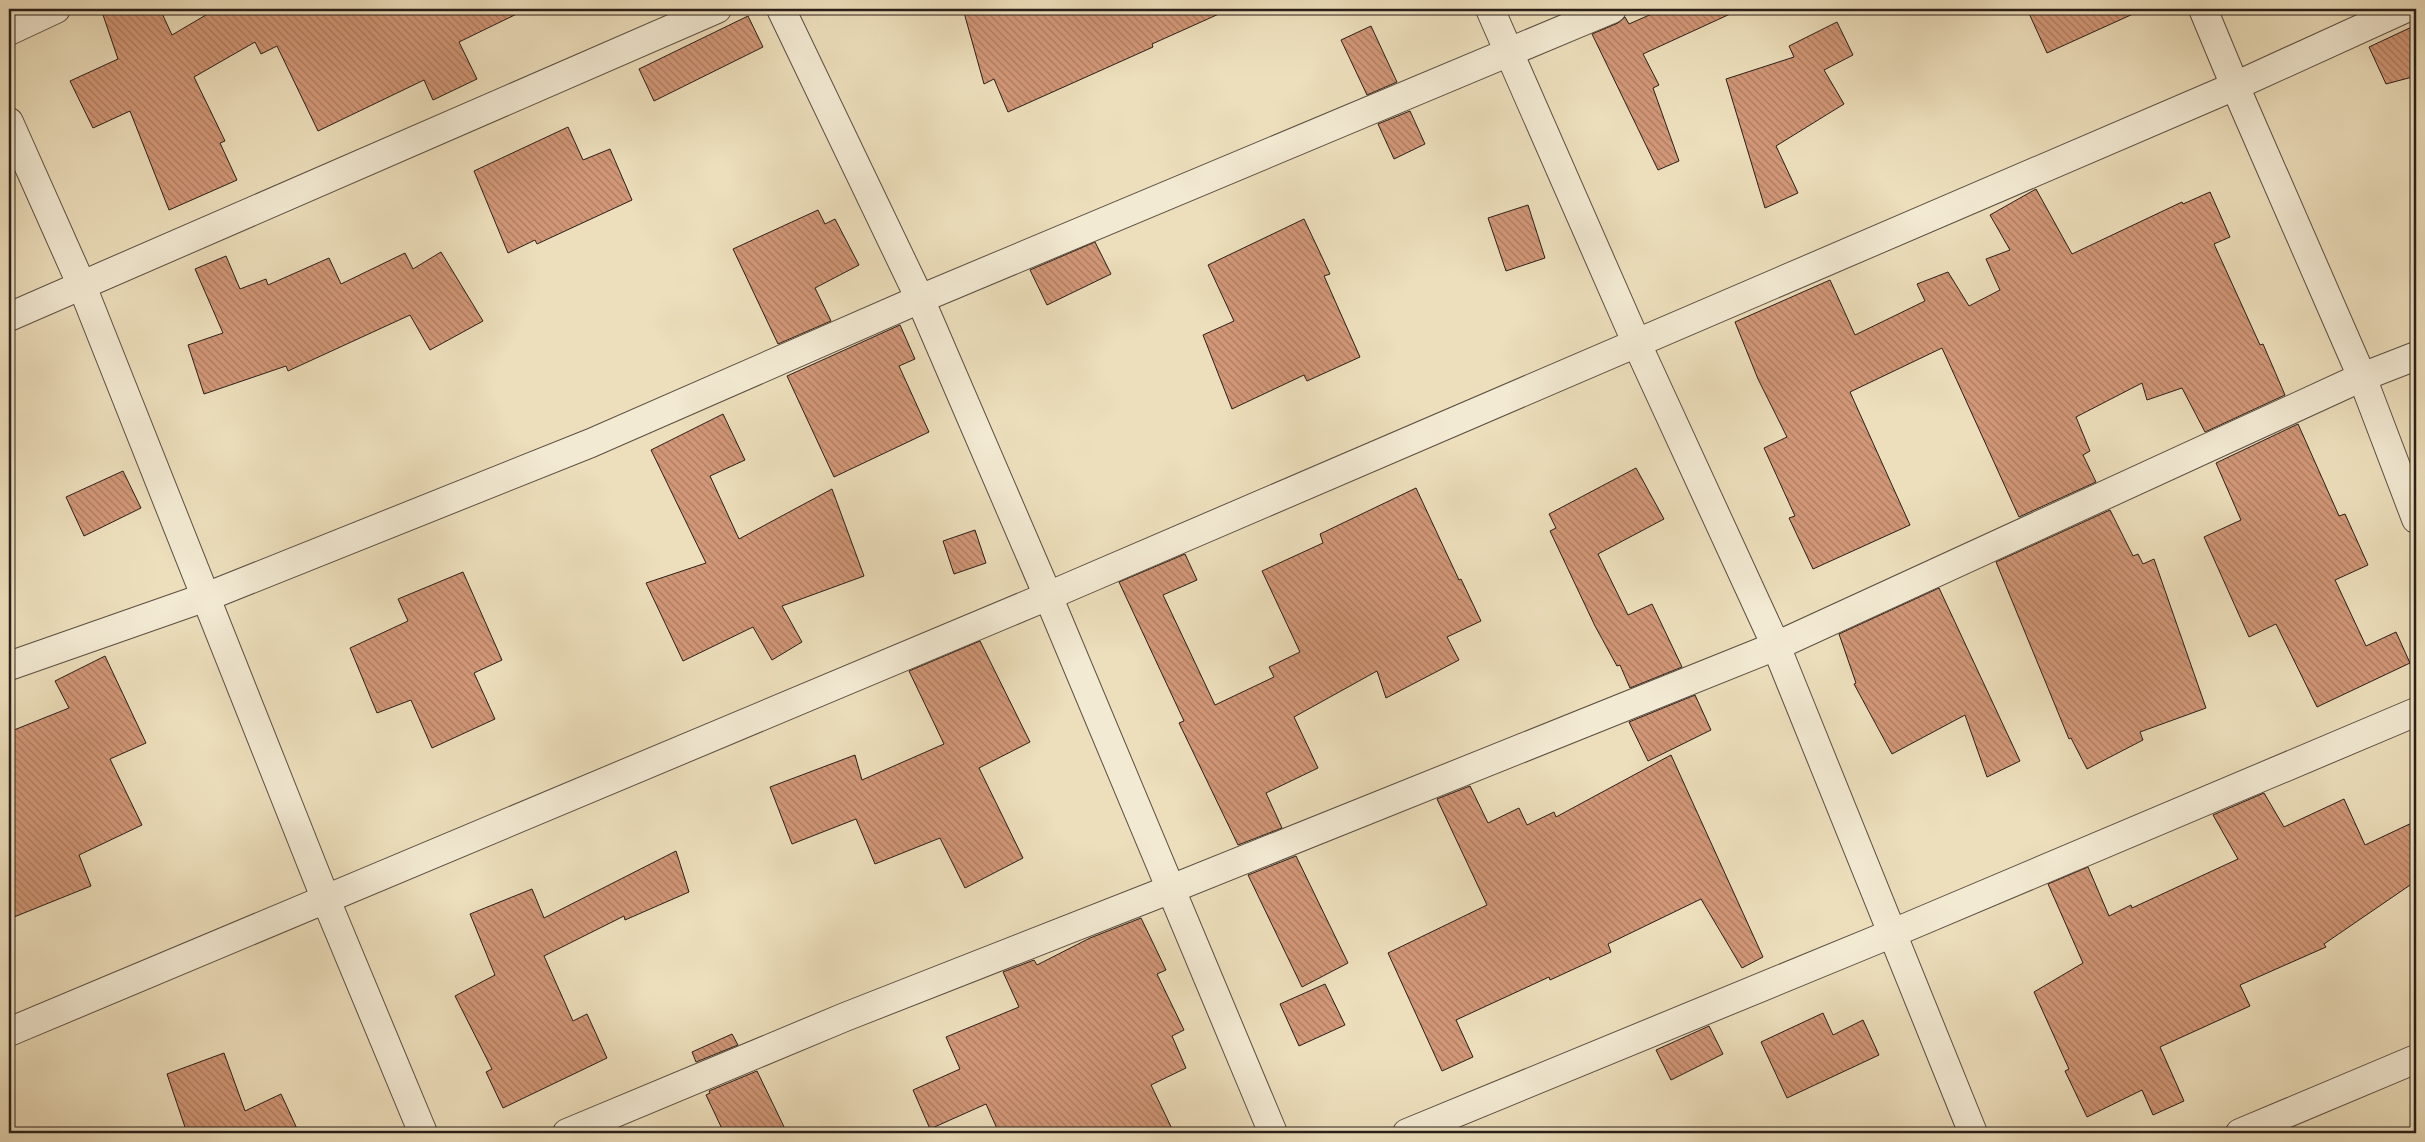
<svg xmlns="http://www.w3.org/2000/svg" width="2425" height="1142" font-family="'Sorts Mill Goudy',serif">
	<style>
		.building { fill: url(#building-back-hatch); stroke: #2a1f19 }
		.lines { fill: none; stroke-linecap: round; stroke-linejoin: round }
		.minor-casing { stroke: #5b4f42; stroke-width: 30 }
		.minor { stroke: #f3ead3; stroke-width: 28 }
	</style>
	<defs>
		<pattern id="building-back-hatch" width="6" height="6" patternUnits="userSpaceOnUse" patternTransform="scale(1.25)"><rect width="6" height="6" fill="#d29777"/><path d="M-1 5l2 2M0 0l6 6M5-1l2 2" fill="none" stroke="#ab7b61"/></pattern>
	</defs>
	<rect width="100%" height="100%" fill="#eddfbc"/>
	<filter id="stains"><feTurbulence type="fractalNoise" baseFrequency=".004" numOctaves="4"/><feColorMatrix values="0 0 0 0 .2 0 0 0 0 .09 0 0 0 0 .02 0 0 0 .5 -.17"/></filter>
	<radialGradient id="worn" r=".72"><stop offset=".6" stop-color="#630" stop-opacity="0"/><stop offset="1" stop-color="#630" stop-opacity=".3"/></radialGradient>
	<!-- building -->
	<g class="building">
		<polygon points="101,9 160,9 172,35 216,9 527,9 459,42 477,79 433,100 424,80 318,131 277,46 261,54 255,42 194,77 225,141 220,143 237,180 169,210 130,111 93,128 70,81 118,59"/>
		<polygon points="963,9 1230,9 1152,44 1153,47 1008,112 994,79 984,84"/>
		<polygon points="1663,9 1741,9 1643,54 1659,85 1653,88 1679,161 1658,170 1592,34 1618,23 1625,17 1629,24"/>
		<polygon points="2027,9 2144,9 2047,53"/>
		<polygon points="748,16 763,47 654,101 639,69"/>
		<polygon points="1837,22 1853,55 1824,70 1844,104 1776,146 1798,193 1765,208 1726,79 1794,57 1789,46"/>
		<polygon points="2416,25 2416,76 2386,84 2369,47"/>
		<polygon points="1371,26 1397,82 1367,95 1341,40"/>
		<polygon points="1410,111 1425,144 1394,159 1378,124"/>
		<polygon points="568,127 583,160 610,149 632,200 537,244 535,240 508,253 474,171"/>
		<polygon points="2036,189 2072,254 2182,202 2183,204 2210,192 2230,237 2214,244 2260,345 2263,344 2285,395 2205,432 2182,388 2147,400 2142,383 2076,417 2090,451 2083,455 2096,482 2019,517 1942,348 1850,392 1910,525 1813,569 1789,518 1795,516 1764,448 1787,437 1758,379 1735,322 1830,280 1855,335 1925,301 1917,284 1948,272 1969,306 2000,290 1986,259 2010,250 1990,215"/>
		<polygon points="1528,205 1545,258 1506,271 1488,218"/>
		<polygon points="818,210 825,224 835,219 859,265 815,288 831,321 778,344 733,249"/>
		<polygon points="1304,219 1330,274 1324,276 1360,357 1307,381 1304,375 1232,409 1203,335 1234,321 1208,265"/>
		<polygon points="1095,242 1111,274 1047,305 1030,270"/>
		<polygon points="441,252 483,321 430,350 410,315 288,371 286,366 204,394 188,345 223,333 195,269 226,256 240,289 266,279 268,285 329,258 341,284 405,253 413,269"/>
		<polygon points="900,325 915,359 899,366 929,432 834,477 787,376"/>
		<polygon points="723,414 745,460 710,476 739,539 832,489 864,576 782,606 802,642 772,660 753,627 683,661 646,583 706,563 651,450"/>
		<polygon points="2298,424 2339,516 2345,514 2368,565 2335,580 2366,646 2396,632 2410,663 2317,707 2276,624 2249,637 2204,537 2241,520 2216,463"/>
		<polygon points="1636,468 1664,519 1598,554 1628,615 1652,604 1682,667 1630,688 1620,665 1617,666 1595,626 1550,531 1556,528 1549,514"/>
		<polygon points="123,471 141,508 84,536 66,497"/>
		<polygon points="1416,488 1459,580 1461,579 1481,621 1447,637 1459,660 1386,698 1377,671 1294,717 1318,768 1266,793 1282,828 1238,845 1179,723 1184,721 1119,582 1185,554 1197,580 1163,595 1215,705 1274,677 1269,667 1300,652 1262,571 1323,543 1320,534"/>
		<polygon points="2110,510 2133,556 2138,554 2143,564 2154,559 2206,708 2140,732 2143,740 2087,769 2071,738 2069,739 1996,562"/>
		<polygon points="975,530 986,563 954,574 943,541"/>
		<polygon points="463,572 502,660 474,673 495,719 432,748 411,700 377,713 350,648 408,621 398,599"/>
		<polygon points="1939,588 2020,761 1987,777 1965,715 1892,754 1854,684 1856,683 1839,634"/>
		<polygon points="980,641 1030,742 979,768 1023,858 965,888 940,838 875,864 856,819 792,844 770,787 855,755 862,780 944,744 909,671"/>
		<polygon points="105,656 146,743 110,759 142,825 79,855 91,886 9,919 9,732 69,708 55,681"/>
		<polygon points="1695,695 1711,730 1648,761 1629,722"/>
		<polygon points="1671,755 1763,957 1742,968 1701,899 1608,944 1611,952 1550,980 1549,977 1456,1020 1473,1057 1442,1071 1388,953 1487,905 1437,799 1470,786 1488,823 1519,808 1527,825 1554,812 1556,817"/>
		<polygon points="2264,793 2284,827 2344,799 2365,845 2416,821 2416,881 2324,944 2326,947 2240,985 2250,1006 2160,1047 2184,1101 2153,1115 2142,1090 2087,1117 2065,1071 2069,1069 2034,992 2083,963 2048,884 2088,867 2109,916 2131,905 2132,908 2238,859 2213,815"/>
		<polygon points="676,851 689,892 625,920 624,916 544,956 573,1021 587,1014 607,1058 503,1108 486,1072 492,1069 455,996 495,975 470,914 532,889 544,918"/>
		<polygon points="1296,856 1348,963 1302,987 1248,875"/>
		<polygon points="1141,918 1166,970 1157,974 1184,1030 1172,1036 1186,1068 1151,1085 1174,1133 999,1133 986,1104 930,1129 913,1090 960,1069 946,1037 1019,1007 1003,972 1034,960 1037,965 1090,938"/>
		<polygon points="1325,984 1345,1025 1299,1046 1280,1004"/>
		<polygon points="1823,1013 1833,1035 1863,1020 1879,1055 1787,1098 1761,1042"/>
		<polygon points="1709,1026 1723,1054 1671,1080 1656,1050"/>
		<polygon points="732,1034 738,1045 696,1062 692,1052"/>
		<polygon points="224,1053 245,1111 281,1094 299,1133 187,1133 167,1074"/>
		<polygon points="757,1071 787,1133 724,1133 706,1095 710,1093 709,1091"/>
	</g>
	<g class="lines">
		<defs>
			<g id="minor">
				<polyline points="781,9 920,299 1048,596 1273,1133"/>
				<polyline points="1490,9 1637,344 1776,646 1973,1133"/>
				<polyline points="2203,9 2235,86 2362,377 2416,519"/>
				<polyline points="9,31 56,9"/>
				<polyline points="9,122 82,286 326,900 423,1133"/>
				<polyline points="9,317 717,9"/>
				<polyline points="9,666 206,597 591,443 920,299 1612,9"/>
				<polyline points="9,1032 1048,596 2235,86 2404,9"/>
				<polyline points="567,1133 845,1017 1171,889 1776,646 2362,377 2416,356"/>
				<polyline points="1407,1133 1893,933 2416,712"/>
				<polyline points="2240,1133 2416,1059"/>
			</g>
		</defs>
		<!-- minor casing -->
		<use href="#minor" class="minor-casing"/>
		<!-- minor -->
		<use href="#minor" class="minor"/>
	</g>
	<!-- margin -->
	<rect width="2425" height="1142" fill="none" stroke="#eddfbc" stroke-width="30"/>
	<rect x="10" y="10" width="2405" height="1122" fill="none" stroke="#2a1f19" stroke-width="2.5"/>
	<rect x="15" y="15" width="2395" height="1112" fill="none" stroke="#2a1f19"/>
	<rect width="100%" height="100%" filter="url(#stains)"/>
	<rect width="100%" height="100%" fill="url(#worn)"/>
</svg>
